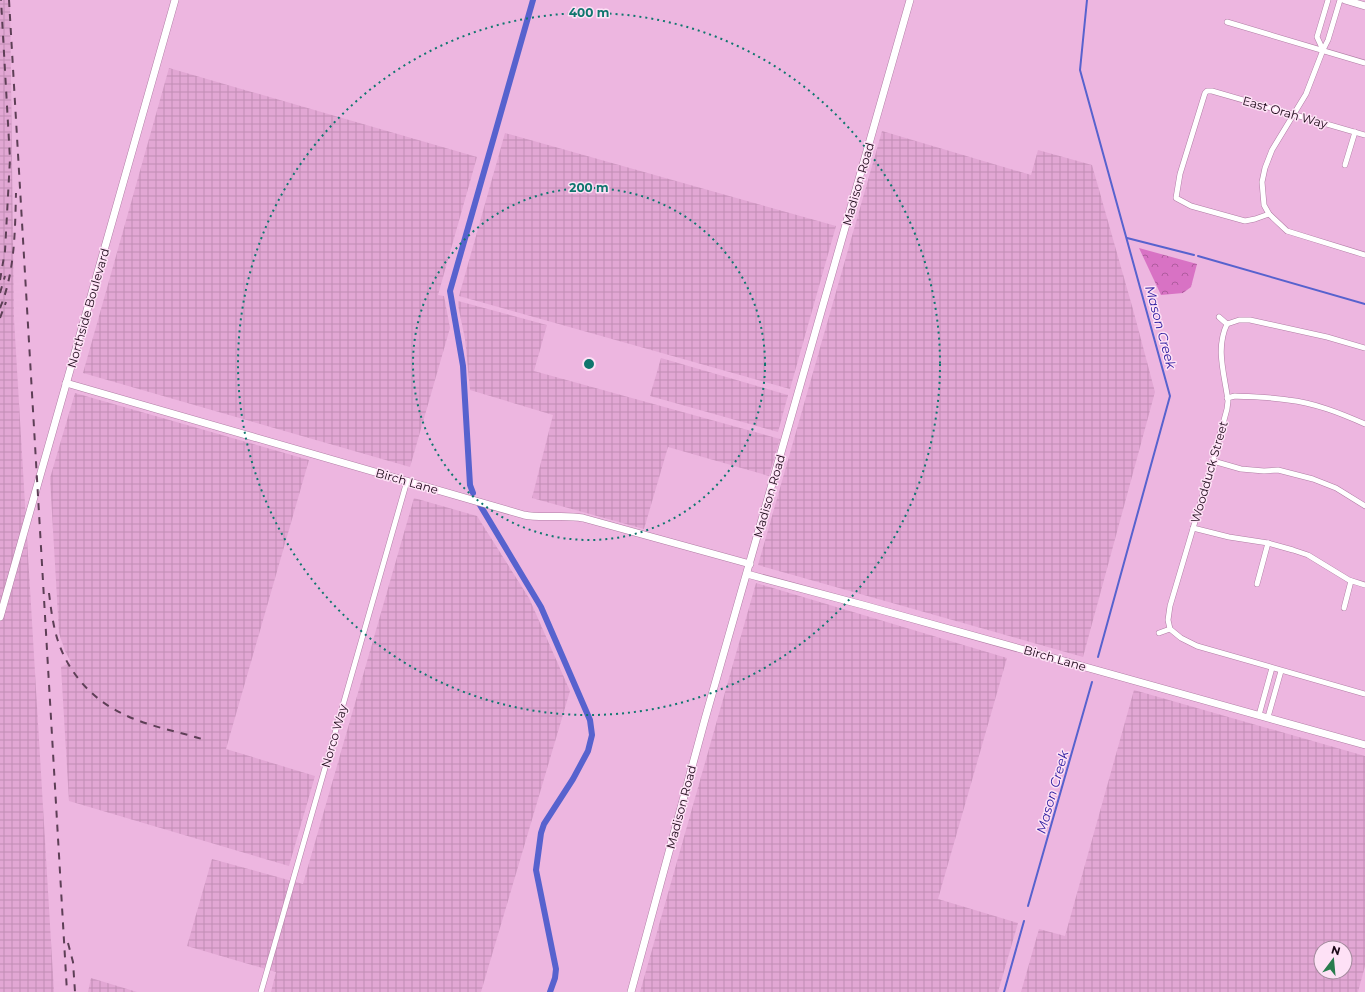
<svg xmlns="http://www.w3.org/2000/svg" width="1365" height="992" font-family="Montserrat,sans-serif">
	<style>
		.industrial { fill: url(#industrial-grid); fill-rule: evenodd }
		.park { fill: url(#park-crowns) }
		.lines { fill: none; stroke-linecap: round; stroke-linejoin: round }
		.stream { stroke: #5762ce; stroke-width: 2 }
		.canal { stroke: #5762ce; stroke-width: 6 }
		.street-casing { stroke: #b07da4; stroke-width: 6 }
		.secondary-casing { stroke: #b07da4; stroke-width: 8 }
		.street { stroke: #fff; stroke-width: 5 }
		.secondary { stroke: #fff; stroke-width: 7 }
		.rail { stroke: #5d3f56; stroke-width: 2; stroke-dasharray: 7 7; stroke-linecap: butt }
		.ring { fill: none; stroke: #0f766e; stroke-width: 2; stroke-dasharray: 2 4 }
		.labels { text-anchor: middle; dominant-baseline: central; stroke-width: 3; stroke-linejoin: round; paint-order: stroke }
		.street-label { font-size: 12px; fill: #1b0817; stroke: #fee1f6 }
		.water-label { font-size: 13px; font-style: italic; fill: #2b1b9f; stroke: #fee1f6 }
		.centre { fill: #0f766e; stroke: #fee1f6; stroke-width: 2 }
		.ring-label { font-size: 12px; text-anchor: middle; font-weight: bold; fill: #0f766e; stroke: #fee1f6; stroke-width: 3; stroke-linejoin: round; paint-order: stroke }
	</style>
	<defs>
		<pattern id="industrial-grid" width="8" height="8" patternUnits="userSpaceOnUse"><rect width="8" height="8" fill="#e2a7d4"/><path d="M0 4h8M4 0v8" fill="none" stroke="#c18eb5"/></pattern>
		<pattern id="park-crowns" width="20" height="18" patternUnits="userSpaceOnUse"><rect width="20" height="18" fill="#d872c4"/><path d="M2 6a3 3 0 1 1 6 0M12 15a3 3 0 1 1 6 0" fill="none" stroke="#ae5c9e"/></pattern>
	</defs>
	<rect width="100%" height="100%" fill="#edb6e0"/>
	<!-- industrial -->
	<g class="industrial">
		<polygon points="0,0 10,0 14,319 54,992 0,992"/>
		<polygon points="169,68 477,157 438,295 444,296 450,328 410,467 83,373"/>
		<polygon points="882,131 1031,175 1038,150 1092,165 1134,313 1155,392 1083,657 758,565"/>
		<polygon points="505,133 836,226 790,389 459,296"/>
		<polygon points="458,301 547,325 534,371 780,439 769,476 668,447 644,529 532,498 553,415 470,390 465,339 458,305"/>
		<polygon points="661,358 788,395 778,432 650,396"/>
		<polygon points="75,393 309,460 226,749 315,776 289,866 69,801 61,667 71,662 65,651 59,633 50,478"/>
		<polygon points="414,498 477,516 529,598 570,691 481,992 271,992 276,972 187,946 212,859 303,884"/>
		<polygon points="756,583 1007,658 938,899 1018,923 998,992 640,992"/>
		<path d="M1134 690 1365 756V966L1358 992H1021L1039 929 1065 936ZM1321 948H1345V972H1321Z"/>
		<polygon points="91,978 137,992 88,992"/>
	</g>
	<!-- park -->
	<polygon class="park" points="1139,248 1197,264 1191,287 1183,293 1161,295"/>
	<g class="lines">
		<!-- stream -->
		<g class="stream">
			<polyline points="1087,0 1080,70 1170,396 1098,657"/>
			<polyline points="1127,238 1194,255"/>
			<polyline points="1198,256 1365,304"/>
			<polyline points="1028,906 1092,682"/>
			<polyline points="1004,992 1024,921"/>
		</g>
		<!-- canal -->
		<g class="canal">
			<polyline points="473,493 470,485 463,366 450,291 533,0"/>
			<polyline points="480,505 541,607 590,720 592,735 588,751 573,779 544,824 541,833 536,870 556,969 555,978 550,992"/>
		</g>
		<defs>
			<g id="street">
				<polyline points="1328,0 1317,37 1323,50 1328,40 1340,0"/>
				<polyline points="1227,22 1365,63"/>
				<polyline points="1323,50 1306,94 1272,150 1265,168 1262,182 1264,205 1269,214 1287,231 1365,255"/>
				<polyline points="1345,165 1355,132"/>
				<polyline points="1269,214 1255,219 1245,221 1191,206 1176,198 1180,174 1205,93 1207,91 1212,91 1365,135"/>
				<polyline points="1219,317 1227,324"/>
				<polyline points="1227,324 1239,320 1250,320 1327,337 1365,348"/>
				<path d="M1227 398 1235 396C1253 397 1271 397 1288 400 1315 403 1340 413 1365 424"/>
				<polyline points="1213,461 1241,469 1264,471 1278,470 1313,479 1336,488 1365,506"/>
				<polyline points="1193,528 1229,537 1268,543 1293,550 1308,555 1349,580 1365,585"/>
				<polyline points="1257,584 1268,543"/>
				<polyline points="1344,608 1351,581"/>
				<path d="M1170 629 1168 620 1170 606 1213 461 1227 409 1228 401C1225 376 1215 349 1227 324"/>
				<polyline points="1170,629 1181,638 1197,646 1365,694"/>
				<polyline points="1159,633 1170,629"/>
				<polyline points="1259,715 1272,668"/>
				<polyline points="1268,717 1281,671"/>
				<polyline points="261,992 407,481"/>
			</g>
			<g id="secondary">
				<polyline points="1345,0 1365,6"/>
				<path d="M66 383 524 515C544 519 563 514 583 518L750 564"/>
				<polyline points="747,574 863,605 1365,745"/>
				<polyline points="0,617 175,0"/>
				<polyline points="631,992 705,719 910,0"/>
			</g>
		</defs>
		<!-- street casing -->
		<use href="#street" class="street-casing"/>
		<!-- secondary casing -->
		<use href="#secondary" class="secondary-casing"/>
		<!-- street -->
		<use href="#street" class="street"/>
		<!-- secondary -->
		<use href="#secondary" class="secondary"/>
		<!-- rail -->
		<g class="rail">
			<polyline points="9,0 67,992"/>
			<polyline points="0,280 5,251 10,159 1,0"/>
			<polyline points="0,293 5,276"/>
			<path d="M0 308C15 272 15 231 16 193"/>
			<polyline points="0,318 6,302"/>
			<path d="M49 593C51 609 53 626 58 641 68 672 92 699 121 713 146 726 176 731 202 739"/>
			<polyline points="68,943 73,962 75,992"/>
		</g>
	</g>
	<!-- distance rings -->
	<g class="ring">
		<circle cx="589" cy="364" r="176"/>
		<circle cx="589" cy="364" r="351"/>
	</g>
	<g class="labels">
		<!-- street labels -->
		<g class="street-label">
			<text transform="translate(1285 112) rotate(16)">East Orah Way</text>
			<text transform="translate(858 184) rotate(-74)">Madison Road</text>
			<text transform="translate(88 308) rotate(-74)">Northside Boulevard</text>
			<text transform="translate(1209 472) rotate(-74)">Woodduck Street</text>
			<text transform="translate(407 481) rotate(16)">Birch Lane</text>
			<text transform="translate(769 496) rotate(-74)">Madison Road</text>
			<text transform="translate(1055 658) rotate(16)">Birch Lane</text>
			<text transform="translate(334 736) rotate(-74)">Norco Way</text>
			<text transform="translate(681 807) rotate(-75)">Madison Road</text>
		</g>
		<!-- water labels -->
		<g class="water-label">
			<text transform="translate(1161 327) rotate(75)">Mason Creek</text>
			<text transform="translate(1052 792) rotate(-74)">Mason Creek</text>
		</g>
	</g>
	<circle cx="589" cy="364" r="6" class="centre"/>
	<g class="ring-label">
		<text x="589" y="17">400 m</text>
		<text x="589" y="192">200 m</text>
	</g>
	<!-- north arrow -->
	<g transform="translate(1333 960) rotate(16)"><circle r="19" fill="#fee1f6" stroke="#a38a9d"/>
	<path d="M0-3L7 15L0 10L-7 15Z" fill="#297c4e"/>
	<text y="-6" font-size="11" font-weight="bold" text-anchor="middle" fill="#1b0817">N</text>
	</g>
</svg>
